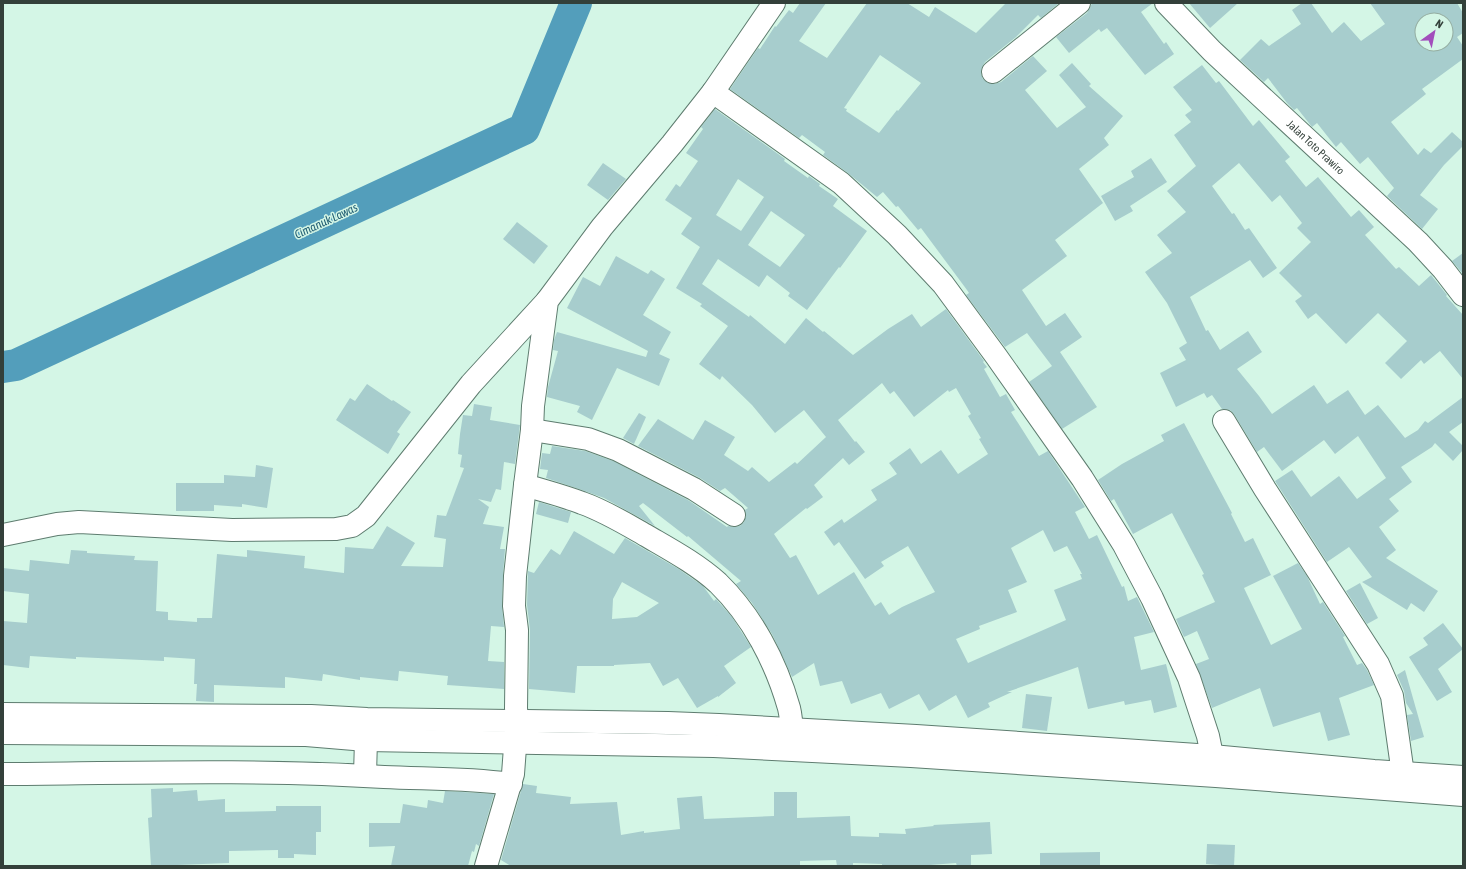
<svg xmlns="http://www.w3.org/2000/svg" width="1466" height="869" font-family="'Asap Condensed',sans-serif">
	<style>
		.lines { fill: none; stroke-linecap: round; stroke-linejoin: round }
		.river { stroke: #539ebb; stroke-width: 32 }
		.building { fill: #a7cdcd; fill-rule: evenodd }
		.minor-casing { stroke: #5e7c6f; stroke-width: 24 }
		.major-casing { stroke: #5e7c6f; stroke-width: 24 }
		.minor { stroke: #fff; stroke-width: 22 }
		.major { stroke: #fff; stroke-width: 22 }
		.labels { text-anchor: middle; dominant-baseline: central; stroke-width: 3; stroke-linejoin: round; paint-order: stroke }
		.street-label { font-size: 11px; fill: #33403a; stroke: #d4f6e6 }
		.water-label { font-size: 12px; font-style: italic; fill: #215d73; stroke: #d4f6e6 }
	</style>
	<rect width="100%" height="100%" fill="#d4f6e6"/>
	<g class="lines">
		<!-- river -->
		<polyline class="river" points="3,367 16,365 524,129 576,3"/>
	</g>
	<!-- building -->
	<g class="building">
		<path d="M800 3H826L799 41 827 58 867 3H907L929 17 935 7 976 33 1006 3H1059L1041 18 1038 15 1016 37 985 62 982 67 981 74 983 79 988 83 995 84 1001 82 1033 56 1047 71 1025 90 1057 128 1086 107 1059 75 1072 63 1091 84 1089 86 1123 116 1104 138 1109 145 1079 169 1103 203 1055 240 1067 256 1022 290 1046 326 1065 313 1082 337 1060 352 1097 407 1062 429 1029 382 1052 366 1027 333 1005 347 966 295 969 293 967 290 921 228 918 230 898 206 896 207 883 192 877 197 848 173 823 155 825 152 802 135 799 138 730 89 758 48 760 49 775 26 776 27 789 10 793 13ZM880 55 921 83 898 111 897 110 879 133 846 111 847 109 844 108Z"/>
		<polygon points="1092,3 1153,3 1141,12 1164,44 1166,42 1174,54 1145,75 1107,28 1101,32 1099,29 1069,53 1056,37 1087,13 1090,8"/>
		<polygon points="1189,3 1238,3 1210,28"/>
		<path d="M1302 3H1311L1332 33 1344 22 1361 41 1385 24 1370 3H1457L1463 13V33L1457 37 1463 46V59L1422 89 1426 94 1391 122 1418 155 1424 148 1431 153 1452 132 1463 142V146L1444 165 1420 195 1438 209 1422 229 1387 196 1394 188 1368 157 1360 164 1341 142 1336 147 1317 123 1312 127 1297 108 1294 110 1287 103 1268 78 1264 82 1240 60 1261 39 1269 46 1301 24 1292 10ZM1422 20H1446V44H1422Z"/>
		<polygon points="1202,65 1216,83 1219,81 1253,126 1259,120 1275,139 1290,157 1285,161 1306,187 1318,177 1351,217 1359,210 1374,227 1365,235 1396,269 1399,267 1419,286 1431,275 1447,295 1446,296 1463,315 1463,379 1440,351 1424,364 1421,360 1401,379 1385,363 1407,341 1378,313 1346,344 1316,313 1308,319 1295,301 1302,296 1279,273 1311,242 1297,228 1302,223 1280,195 1272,202 1239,163 1212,186 1232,214 1234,213 1245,230 1249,228 1277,268 1263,278 1250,260 1190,297 1206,331 1208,330 1220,350 1248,331 1262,352 1237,369 1259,396 1272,414 1314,385 1327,404 1348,390 1365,415 1378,405 1405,438 1418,430 1425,421 1428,423 1463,397 1463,422 1449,432 1463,446 1463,450 1453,461 1435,443 1432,447 1401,467 1412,482 1389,499 1399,511 1379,527 1396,550 1386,558 1438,591 1424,612 1411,603 1407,610 1362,582 1372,577 1349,547 1327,562 1275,481 1292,470 1311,497 1339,476 1357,499 1386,478 1358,436 1335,454 1324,440 1282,471 1264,447 1257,452 1234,414 1230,410 1222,409 1212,395 1207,398 1204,393 1176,407 1160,373 1186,360 1179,348 1187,343 1167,303 1145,272 1172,253 1157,235 1186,212 1167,191 1196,166 1174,135 1191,122 1185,115 1192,110 1173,87"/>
		<path d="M715 109 785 159 784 161 808 178 809 176 820 184 819 186 838 199 833 206 867 231 840 268 839 267 807 310 788 296 790 293 767 275 759 287 718 259 702 284 749 317 750 315 785 344 806 318 823 332 824 331 853 355 888 329 912 314 921 327 946 309 984 361 983 362 987 367 984 369 1000 397 1006 394 1015 410 1011 412 1039 456 1048 451 1085 507 1075 512 1089 539 1097 535 1122 587 1124 586 1128 601 1137 597 1154 632 1134 637 1141 670 1166 664 1177 707 1154 713 1151 700 1125 705 1124 701 1088 709 1078 667 1007 692H1012L988 703 990 707 968 718 956 695 929 711 919 694 889 709 881 693 851 704 842 681 820 686 814 663 792 677 772 634 752 603 736 584 741 581 688 536 687 537 643 503 639 506 655 526 604 498 579 489 546 478 548 470 540 469 542 453 550 454 552 446 585 451 613 461 688 500 727 527 728 526 734 527 740 526 744 522 746 516 745 510 748 508 725 488 720 491 700 478 638 446 658 419 693 440 705 420 735 437 724 455 748 471 752 467 769 482 795 462 797 464 826 437 804 410 775 433 752 405 722 376 720 380 699 364 728 326 700 306 702 304 676 288 700 247 681 234 692 218 665 200 676 184 680 187 698 161 686 153 703 129 701 127ZM738 179 764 197 741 231 716 215ZM771 211 805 235 780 267 748 245ZM882 383 890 394 894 391 914 417 948 390 949 392 956 388 971 414 968 416 981 438 979 439 988 454 958 474 941 450 921 464 910 448 889 463 897 474 871 490 877 500 844 523 842 519 824 532 834 546 839 542 865 579 884 566 881 562 908 546 935 592 902 607 889 615 881 602 875 606 854 572 818 595 796 555 790 558 774 534 806 508 807 509 823 497 814 485 843 458 849 465 865 452 856 441 855 442 838 420ZM1043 530 1054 552 1067 546 1082 574H1080L1082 579 1054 590 1066 620 968 663 956 639 980 629 979 626 1017 612 1008 590 1027 582 1011 548Z"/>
		<polygon points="1151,158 1167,182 1130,206 1133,211 1115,221 1101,196 1134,177 1131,171"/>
		<polygon points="603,163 626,179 608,200 587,185"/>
		<polygon points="517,222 548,246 534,264 503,239"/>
		<polygon points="1463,253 1463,274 1452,261"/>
		<polygon points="616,256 648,274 651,270 665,279 643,315 671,332 659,354 670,359 659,386 617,368 592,420 577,412 580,406 547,397 548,387 558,351 553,350 554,340 557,332 646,357 648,351 567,308 583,277 600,286"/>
		<polygon points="367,384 392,401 393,400 411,412 397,432 400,434 388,454 336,420 350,398 355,401"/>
		<polygon points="474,404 492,407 490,420 520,425 515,464 504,462 501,490 496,489 491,502 478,499 489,507 483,524 504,527 500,549 505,549 503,575 502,606 504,627 491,626 488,661 504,662 504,689 447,685 448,676 399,671 398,681 360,677 360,680 323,674 322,681 285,677 285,688 214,685 214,702 196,701 197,684 194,684 195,659 164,657 164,661 76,657 76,659 30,656 29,668 3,665 3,621 27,623 29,594 3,591 3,568 29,571 30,560 69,564 71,550 87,551 87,553 135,556 134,560 158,561 156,611 168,612 168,620 197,622 197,618 212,618 217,554 247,557 247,550 305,556 304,568 344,573 345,547 373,549 387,526 415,543 401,566 443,567 446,539 434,537 437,515 446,516 464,468 460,467 462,455 458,454 460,434 463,415 472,416"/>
		<polygon points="639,413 646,417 634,444 623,438"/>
		<polygon points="1184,423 1232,513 1231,514 1245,542 1253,538 1271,575 1244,588 1271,645 1302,629 1273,576 1298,563 1307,576 1320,604 1323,602 1345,636 1343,637 1357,665 1362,663 1367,670 1374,685 1339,698 1350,735 1328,741 1320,712 1273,727 1260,688 1212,708 1196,664 1209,659 1197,631 1184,637 1176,619 1215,602 1202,575 1204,574 1172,513 1133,534 1114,499 1111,501 1098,480 1122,464 1164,441 1161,435"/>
		<polygon points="256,465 273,468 267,508 242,504 242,507 214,505 214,511 176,511 176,483 224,483 224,475 255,477"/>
		<polygon points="539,502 571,512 568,523 536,514"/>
		<path d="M574 531 614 554 625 538 677 568 703 586 714 601 716 599 732 617 751 647 724 666 736 683 718 697V696L697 708 678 678 663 686 650 663 614 665V666H577L575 693 529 689 530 630 527 605 528 571 534 573 551 549 560 555ZM622 582 659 603 637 617 612 619 613 599Z"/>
		<polygon points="1360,583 1378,618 1367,624 1346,591"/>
		<polygon points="1443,623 1463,649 1438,669 1452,692 1437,701 1409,657 1428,645 1423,638"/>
		<polygon points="1405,670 1424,737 1411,741 1407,715 1413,714 1406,703 1404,691 1397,675"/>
		<polygon points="1026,694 1052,697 1047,731 1022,728"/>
		<polygon points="523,784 537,786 536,793 571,797 570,804 617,802 621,835 644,831 644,833 680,829 677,798 702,796 704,819 774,816 774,792 797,792 797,818 850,816 851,836 879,837 879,833 906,834 905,829 934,826 933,825 990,822 992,854 971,855 971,866 957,866 956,863 917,866 882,866 882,864 853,863 853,866 837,866 836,860 800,861 800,866 511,866 501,860"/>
		<polygon points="173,788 173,792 197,790 198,801 225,799 225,812 276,811 276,806 321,806 321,832 316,832 316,855 294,854 294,858 278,858 278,850 229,851 229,863 151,866 148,818 152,817 151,789"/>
		<polygon points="445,791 494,794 479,846 476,844 474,852 472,851 468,866 391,866 395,846 369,847 369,823 400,823 403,804 427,808 428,800 443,803"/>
		<polygon points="1207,844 1235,845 1234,866 1206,864"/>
		<polygon points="1100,852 1100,866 1040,866 1040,853"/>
	</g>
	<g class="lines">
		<defs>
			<g id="minor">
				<path id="s1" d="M1166 3 1212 51 1418 242 1443 269 1463 295"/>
				<polyline points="993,72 1079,3"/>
				<polyline points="713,92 841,183 897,235 943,284 996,356 1082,478 1124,545 1152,598 1189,678 1208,736 1216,775"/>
				<polyline points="1224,421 1265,489 1378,664 1392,696 1402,767 1400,790"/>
				<polyline points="532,430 588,439 618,450 694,489 734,515"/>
				<path d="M525 485C544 491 564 496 582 503 605 511 626 524 647 536 671 550 697 564 718 583 752 616 776 662 789 708 792 720 792 734 793 747"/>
				<polyline points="3,535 57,524 79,522 232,530 336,529 352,526 366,516 471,384 547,301"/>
				<path d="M3 774C130 773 257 769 384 777 426 779 469 778 511 784"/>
				<polyline points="365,775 366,740"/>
				<polyline points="486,866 513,774 517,721 516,708 517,630 514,606 515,576 525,485 532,430 533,406 547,301 602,227 672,144 713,92 774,3"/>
			</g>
			<g id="major">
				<polyline points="3,714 311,716 367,719 668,723 719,725 916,736 1212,756 1374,771 1463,777"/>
				<polyline points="3,733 306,735 366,740 714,746 911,756 1216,776 1463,795"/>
			</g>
		</defs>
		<!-- minor casing -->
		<use href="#minor" class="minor-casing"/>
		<!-- major casing -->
		<use href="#major" class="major-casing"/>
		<!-- minor -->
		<use href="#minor" class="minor"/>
		<!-- major -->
		<use href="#major" class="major"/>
	</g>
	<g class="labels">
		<!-- street labels -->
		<g class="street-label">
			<text stroke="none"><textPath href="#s1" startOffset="208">Jalan Toto Prawiro</textPath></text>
		</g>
		<!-- water labels -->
		<g class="water-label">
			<text transform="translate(326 221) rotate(-25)">Cimanuk Lawas</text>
		</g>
	</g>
	<!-- border -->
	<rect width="1466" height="869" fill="none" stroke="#33403a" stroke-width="8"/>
	<!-- north arrow -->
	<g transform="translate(1434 32) rotate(33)"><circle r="19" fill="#d4f6e6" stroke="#94ada1"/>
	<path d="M0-3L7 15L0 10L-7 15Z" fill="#a24ebc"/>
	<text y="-6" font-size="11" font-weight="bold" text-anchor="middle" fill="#33403a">N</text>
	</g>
</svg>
